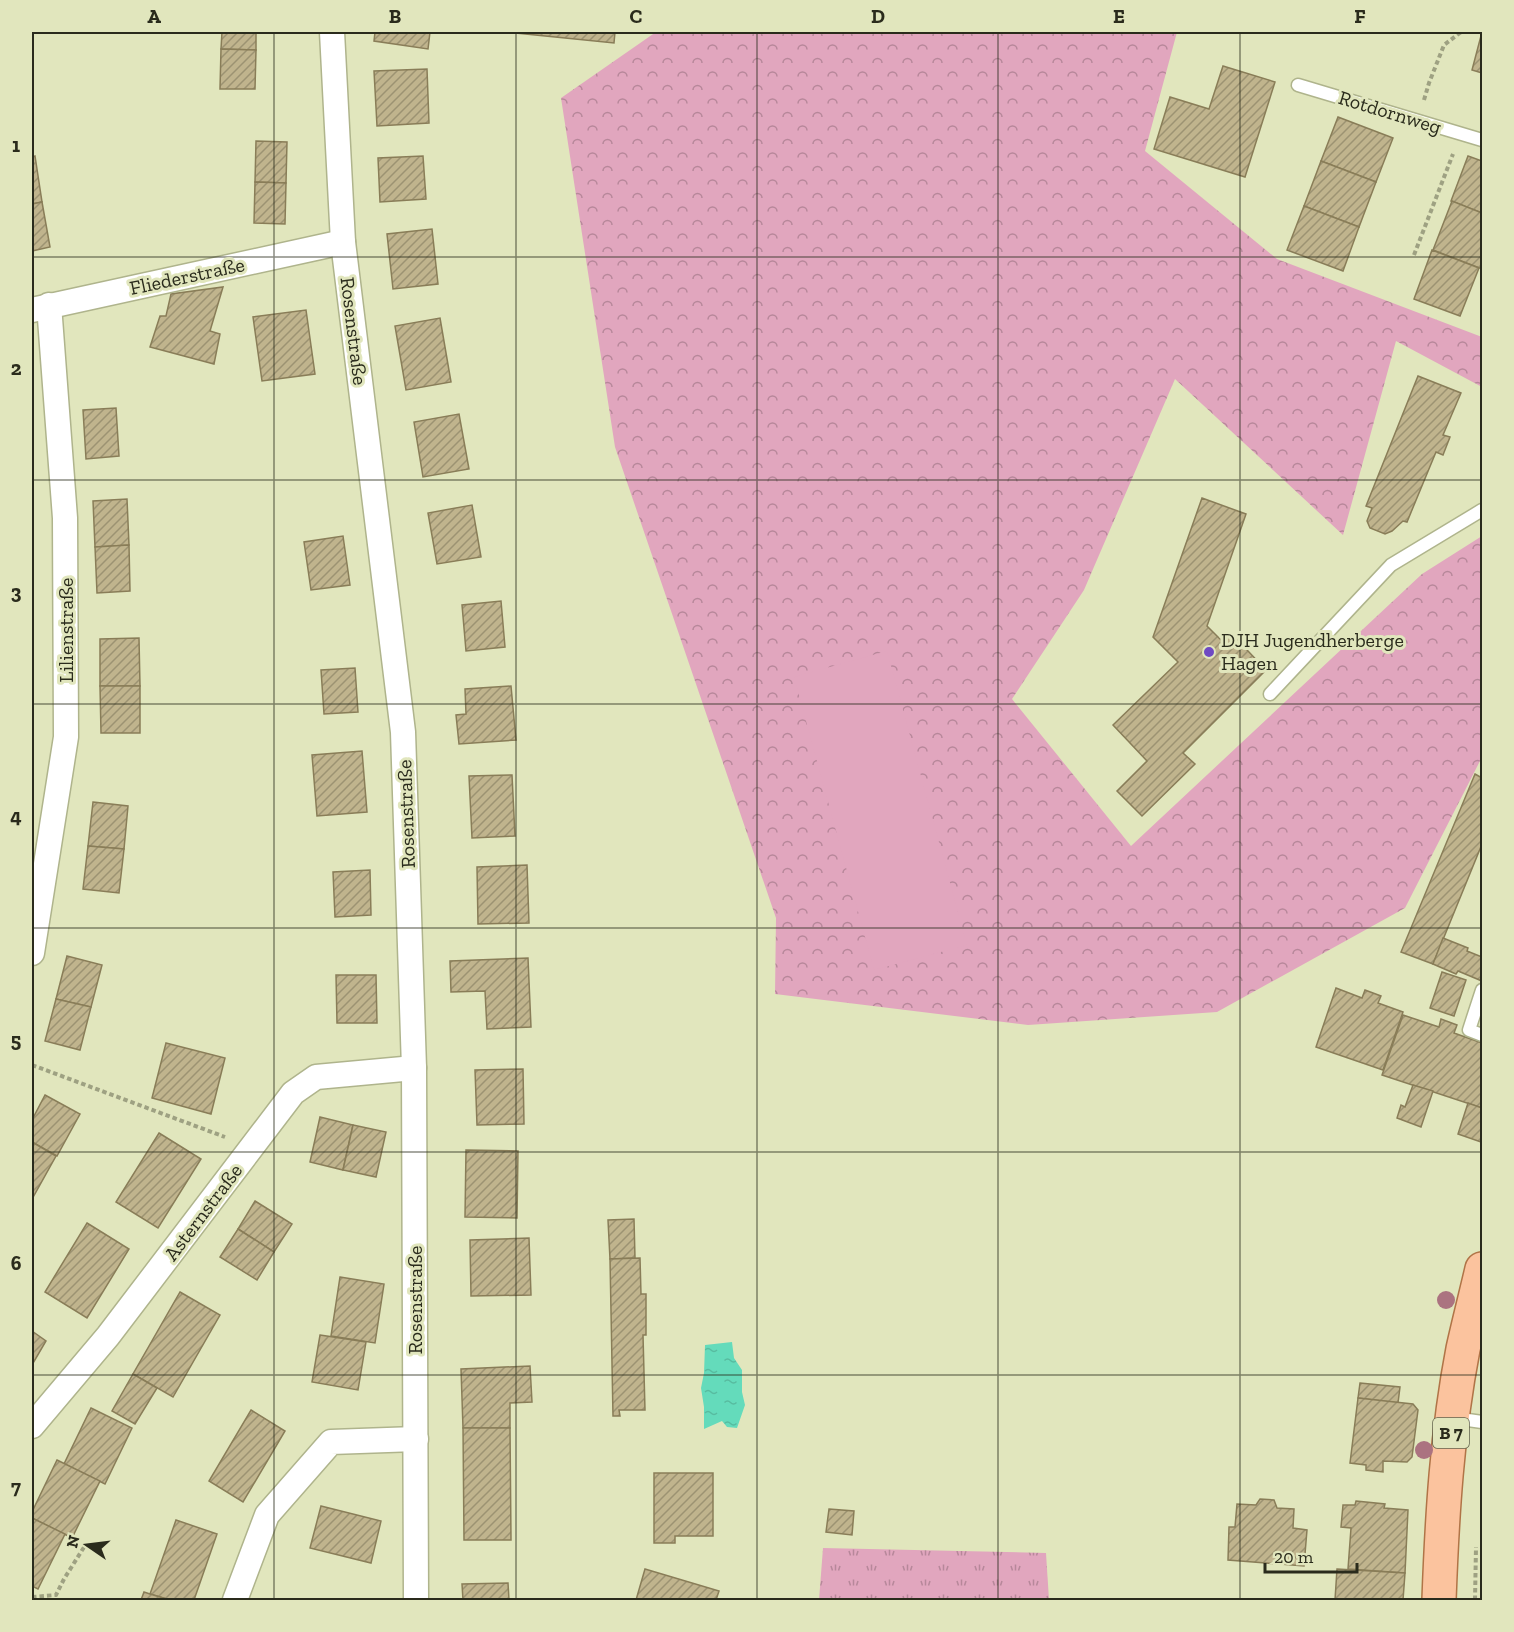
<svg xmlns="http://www.w3.org/2000/svg" width="1514" height="1632" font-family="'Zilla Slab',serif">
	<style>
		.grass { fill: url(#grass-tufts) }
		.forest { fill: url(#forest-crowns) }
		.garden { fill: #e1a6be }
		.water { fill: url(#water-ripples) }
		.building { fill: url(#building-hatch); stroke: #897d58; stroke-width: 1.5 }
		.lines { fill: none; stroke-linecap: round; stroke-linejoin: round }
		.service-casing { stroke: #afb48c; stroke-width: 15 }
		.minor-casing { stroke: #afb48c; stroke-width: 27 }
		.primary-casing { stroke: #b07447; stroke-width: 36 }
		.path { stroke: #9ea182; stroke-width: 4; stroke-dasharray: 4.5 3; stroke-linecap: butt }
		.service { stroke: #fff; stroke-width: 12 }
		.minor { stroke: #fff; stroke-width: 24 }
		.primary { stroke: #fbc39e; stroke-width: 33 }
		.tree { fill: #ab7380 }
		.grid { fill: none; stroke: #2a2b1c; stroke-width: 1.5; stroke-opacity: 0.55 }
		.poi-dot { fill: #6f4ac3; stroke: #e1e6bd; stroke-width: 2 }
		.labels { text-anchor: middle; dominant-baseline: central; stroke-width: 6; stroke-linejoin: round; paint-order: stroke }
		.shield { fill: #e1e6bd; stroke: #61634c; stroke-width: 1.5 }
		.shield-label { font-size: 18px; font-weight: bold; fill: #2a2b1c }
		.street-label { font-size: 20px; fill: #2a2b1c; stroke: #e1e6bd }
		.poi-label { font-size: 20px; fill: #2a2b1c; stroke: #e1e6bd; text-anchor: start }
		.neatline { fill: none; stroke: #2a2b1c; stroke-width: 2 }
		.grid-label { font-size: 20px; text-anchor: middle; font-weight: bold; fill: #2a2b1c }
	</style>
	<defs>
		<pattern id="grass-tufts" width="24" height="20" patternUnits="userSpaceOnUse" patternTransform="scale(1.5)"><rect width="24" height="20" fill="#e1a6be"/><path d="M3 7l-1-3M5 7V3M7 7l1-3M15 17l-1-3M17 17v-4M19 17l1-3" fill="none" stroke="#b7879a"/></pattern>
		<pattern id="forest-crowns" width="20" height="18" patternUnits="userSpaceOnUse" patternTransform="scale(1.5)"><rect width="20" height="18" fill="#e1a6be"/><path d="M2 6a3 3 0 1 1 6 0M12 15a3 3 0 1 1 6 0" fill="none" stroke="#b7879a"/></pattern>
		<pattern id="water-ripples" width="26" height="14" patternUnits="userSpaceOnUse" patternTransform="scale(1.5)"><rect width="26" height="14" fill="#64dbbb"/><path d="M2 4q2-2 4 0t4 0M15 11q2-2 4 0t4 0" fill="none" stroke="#57bca0"/></pattern>
		<pattern id="building-hatch" width="6" height="6" patternUnits="userSpaceOnUse" patternTransform="scale(1.5)"><rect width="6" height="6" fill="#c0b48d"/><path d="M-1 1l2-2M0 6l6-6M5 7l2-2" fill="none" stroke="#9c9372"/></pattern>
	</defs>
	<rect width="100%" height="100%" fill="#e1e6bd"/>
	<!-- grass -->
	<polygon class="grass" points="823,1548 1046,1553 1049,1600 819,1600"/>
	<!-- forest -->
	<polygon class="forest" points="656,32 1177,32 1145,151 1277,259 1482,337 1482,387 1396,341 1343,535 1175,379 1084,590 1012,699 1131,846 1422,574 1482,536 1482,757 1405,908 1217,1012 1028,1025 775,994 776,918 615,447 561,98"/>
	<!-- garden -->
	<polygon class="garden" points="887,651 967,945 874,970 794,677"/>
	<!-- water -->
	<polygon class="water" points="732,1342 734,1358 742,1370 742,1392 745,1405 737,1428 727,1427 722,1421 704,1429 704,1407 701,1388 704,1373 705,1345"/>
	<!-- building -->
	<g class="building">
		<polygon points="222,32 256,32 256,50 221,49"/>
		<polygon points="375,32 430,32 428,49 374,41"/>
		<polygon points="516,32 615,32 614,43 516,33"/>
		<polygon points="1482,32 1482,73 1472,70"/>
		<polygon points="221,49 256,50 255,89 220,89"/>
		<polygon points="1223,66 1275,82 1245,177 1154,149 1170,97 1209,109"/>
		<polygon points="427,69 429,123 377,126 374,71"/>
		<polygon points="1338,117 1393,138 1376,182 1321,161"/>
		<polygon points="256,141 287,142 286,183 255,182"/>
		<polygon points="35,156 42,202 32,204 32,157"/>
		<polygon points="423,156 426,199 380,202 378,158"/>
		<polygon points="1468,156 1482,161 1482,213 1451,201"/>
		<polygon points="1321,161 1376,182 1359,227 1304,206"/>
		<polygon points="255,182 286,183 285,224 254,223"/>
		<polygon points="1452,201 1482,213 1482,269 1433,250"/>
		<polygon points="42,202 50,247 32,251 32,204"/>
		<polygon points="1304,206 1359,227 1343,271 1287,250"/>
		<polygon points="432,229 438,284 393,289 387,234"/>
		<polygon points="1432,250 1479,268 1460,316 1414,299"/>
		<polygon points="223,287 210,331 220,334 214,364 150,347 160,316 166,316 171,294"/>
		<polygon points="306,310 315,374 262,381 253,317"/>
		<polygon points="440,318 451,382 406,390 395,326"/>
		<polygon points="1418,376 1461,393 1443,435 1450,437 1443,455 1436,452 1407,522 1403,521 1392,531 1385,534 1370,528 1367,521 1372,508 1366,506"/>
		<polygon points="116,408 119,456 86,459 83,410"/>
		<polygon points="459,414 469,469 423,477 414,422"/>
		<polygon points="1202,498 1246,514 1207,626 1223,642 1231,633 1266,670 1183,753 1195,764 1142,816 1117,791 1147,761 1113,725 1178,662 1153,637"/>
		<polygon points="127,499 129,545 95,547 93,501"/>
		<polygon points="472,505 481,557 437,564 428,513"/>
		<polygon points="343,536 350,585 311,590 304,542"/>
		<polygon points="129,545 130,591 97,593 95,547"/>
		<polygon points="501,601 505,647 466,651 462,605"/>
		<polygon points="139,638 140,686 100,686 100,639"/>
		<polygon points="355,668 358,712 324,714 321,670"/>
		<polygon points="100,686 140,686 140,733 101,733"/>
		<polygon points="511,686 516,740 459,744 456,715 466,714 465,689"/>
		<polygon points="362,751 367,812 317,816 312,755"/>
		<polygon points="1475,774 1482,778 1482,844 1433,964 1401,952"/>
		<polygon points="512,775 515,836 472,838 469,776"/>
		<polygon points="93,802 128,806 124,849 88,846"/>
		<polygon points="88,846 124,849 119,893 83,889"/>
		<polygon points="527,865 529,923 478,924 477,867"/>
		<polygon points="370,870 371,915 335,917 333,872"/>
		<polygon points="1443,938 1468,948 1467,951 1482,957 1482,981 1458,971 1456,974 1433,964"/>
		<polygon points="67,956 102,965 91,1007 56,999"/>
		<polygon points="528,958 531,1027 487,1029 485,991 451,992 450,961"/>
		<polygon points="1442,972 1466,980 1454,1016 1430,1008"/>
		<polygon points="336,975 376,975 377,1023 337,1023"/>
		<polygon points="1336,988 1362,998 1365,990 1381,996 1378,1003 1403,1012 1383,1070 1316,1047"/>
		<polygon points="56,999 91,1007 80,1050 45,1041"/>
		<polygon points="1403,1015 1439,1027 1441,1019 1457,1025 1454,1033 1482,1043 1482,1108 1382,1075"/>
		<polygon points="166,1043 225,1058 211,1114 152,1098"/>
		<polygon points="523,1069 524,1124 477,1125 475,1070"/>
		<polygon points="1413,1085 1433,1091 1421,1127 1397,1118 1401,1105 1405,1107"/>
		<polygon points="45,1095 80,1114 57,1156 32,1142 32,1120"/>
		<polygon points="1468,1103 1482,1108 1482,1136 1481,1142 1458,1134"/>
		<polygon points="320,1117 353,1125 343,1170 310,1162"/>
		<polygon points="353,1125 386,1132 376,1177 343,1170"/>
		<polygon points="159,1133 201,1159 158,1228 116,1202"/>
		<polygon points="32,1142 56,1156 32,1199"/>
		<polygon points="466,1150 518,1151 517,1218 465,1217"/>
		<polygon points="255,1201 292,1224 274,1252 238,1229"/>
		<polygon points="634,1219 635,1258 610,1259 608,1220"/>
		<polygon points="87,1223 129,1249 87,1318 45,1292"/>
		<polygon points="238,1229 274,1252 257,1280 220,1257"/>
		<polygon points="529,1238 531,1295 471,1296 470,1240"/>
		<polygon points="640,1258 641,1294 646,1294 646,1335 643,1335 645,1410 619,1410 620,1416 613,1416 610,1259"/>
		<polygon points="340,1277 384,1284 375,1343 331,1336"/>
		<polygon points="180,1292 220,1315 173,1397 133,1374"/>
		<polygon points="32,1331 46,1341 32,1365"/>
		<polygon points="320,1335 366,1342 358,1390 312,1382"/>
		<polygon points="530,1366 532,1402 510,1403 510,1428 463,1428 461,1369"/>
		<polygon points="133,1374 157,1388 135,1424 112,1411"/>
		<polygon points="1360,1383 1400,1387 1398,1403 1358,1398"/>
		<polygon points="1358,1398 1413,1404 1418,1410 1412,1457 1407,1462 1383,1461 1383,1472 1366,1470 1366,1465 1350,1463"/>
		<polygon points="91,1408 132,1428 105,1484 64,1464"/>
		<polygon points="251,1410 285,1431 243,1502 209,1481"/>
		<polygon points="463,1428 510,1428 511,1540 464,1540"/>
		<polygon points="57,1460 100,1481 72,1538 32,1518 32,1512"/>
		<polygon points="654,1473 713,1473 713,1536 675,1536 675,1543 654,1543"/>
		<polygon points="1260,1499 1274,1500 1277,1508 1294,1509 1293,1528 1307,1530 1304,1566 1228,1560 1229,1527 1235,1527 1237,1504 1256,1505"/>
		<polygon points="1356,1501 1385,1504 1384,1508 1408,1510 1405,1573 1348,1569 1351,1528 1341,1527 1343,1505 1355,1505"/>
		<polygon points="321,1506 381,1521 371,1563 310,1548"/>
		<polygon points="829,1509 854,1511 852,1535 826,1532"/>
		<polygon points="32,1518 65,1534 38,1589 32,1586"/>
		<polygon points="176,1520 217,1534 194,1600 170,1600 150,1594"/>
		<polygon points="645,1569 719,1591 716,1600 636,1600"/>
		<polygon points="1337,1569 1405,1573 1403,1600 1335,1600"/>
		<polygon points="508,1583 509,1600 463,1600 462,1584"/>
		<polygon points="144,1592 150,1594 170,1600 141,1600"/>
	</g>
	<g class="lines">
		<defs>
			<g id="service">
				<polyline points="1298,85 1482,140"/>
				<polyline points="1270,694 1391,565 1482,510"/>
				<polyline points="1482,990 1469,1030 1482,1035"/>
				<polyline points="1454,1418 1482,1422"/>
			</g>
			<g id="minor">
				<polyline points="332,32 343,242 403,732 414,1068 416,1600"/>
				<polyline points="32,310 343,242"/>
				<polyline points="32,953 66,737 65,518 49,305"/>
				<polyline points="32,1426 108,1336 293,1093 316,1077 414,1068"/>
				<polyline points="235,1600 267,1515 331,1442 416,1439"/>
			</g>
			<path id="primary" d="M1439 1600C1442 1517 1447 1432 1463 1349 1469 1322 1476 1295 1482 1269"/>
		</defs>
		<!-- service casing -->
		<use href="#service" class="service-casing"/>
		<!-- minor casing -->
		<use href="#minor" class="minor-casing"/>
		<!-- primary casing -->
		<use href="#primary" class="primary-casing"/>
		<!-- path -->
		<g class="path">
			<polyline points="1424,100 1429,83 1444,45 1461,32"/>
			<polyline points="1414,255 1453,154"/>
			<polyline points="32,1065 225,1137"/>
			<polyline points="32,1597 56,1595 64,1579 86,1544"/>
			<polyline points="1475,1600 1476,1547"/>
		</g>
		<!-- service -->
		<use href="#service" class="service"/>
		<!-- minor -->
		<use href="#minor" class="minor"/>
		<!-- primary -->
		<use href="#primary" class="primary"/>
	</g>
	<!-- trees -->
	<g class="tree">
		<circle cx="1446" cy="1300" r="9"/>
		<circle cx="1424" cy="1450" r="9"/>
	</g>
	<!-- grid -->
	<path class="grid" d="M274 32V1600M516 32V1600M757 32V1600M998 32V1600M1240 32V1600M32 257H1482M32 480H1482M32 704H1482M32 928H1482M32 1152H1482M32 1375H1482"/>
	<!-- markers -->
	<circle class="poi-dot" cx="1209" cy="652" r="6"/>
	<g class="labels">
		<!-- shield labels -->
		<rect class="shield" x="1433" y="1418" width="36" height="30" rx="4.5"/>
		<g class="shield-label">
			<text x="1451" y="1433">B 7</text>
		</g>
		<!-- street labels -->
		<g class="street-label">
			<text transform="translate(1390 112) rotate(17)">Rotdornweg</text>
			<text transform="translate(187 276) rotate(-12)">Fliederstraße</text>
			<text transform="translate(354 331) rotate(83)">Rosenstraße</text>
			<text transform="translate(66 630) rotate(-90)">Lilienstraße</text>
			<text transform="translate(406 814) rotate(-92)">Rosenstraße</text>
			<text transform="translate(203 1212) rotate(-53)">Asternstraße</text>
			<text transform="translate(415 1300) rotate(-90)">Rosenstraße</text>
		</g>
		<!-- poi labels -->
		<g class="poi-label">
			<text x="1221" y="640">DJH Jugendherberge<tspan x="1221" dy="23">Hagen</tspan></text>
		</g>
	</g>
	<!-- border -->
	<rect width="1514" height="1632" fill="none" stroke="#e1e6bd" stroke-width="66"/>
	<!-- north arrow -->
	<g transform="translate(87 1545) rotate(284)" stroke="#e1e6bd" stroke-width="4.5" paint-order="stroke">
	<path d="M0-4.5L10 22L0 15L-10 22Z" fill="#2a2b1c"/>
	<text y="-9" font-size="16" font-weight="bold" text-anchor="middle" fill="#2a2b1c">N</text>
	</g>
	<!-- scale -->
	<path d="M1265 1563v9h92v-9" fill="none" stroke="#2a2b1c" stroke-width="3"/>
	<text x="1274" y="1563" font-size="18" fill="#2a2b1c" stroke="#e1e6bd" stroke-width="4.5" paint-order="stroke">20 m</text>
	<rect x="33" y="33" width="1448" height="1566" class="neatline"/>
	<g class="grid-label">
		<text x="154" y="23">A</text>
		<text x="395" y="23">B</text>
		<text x="636" y="23">C</text>
		<text x="878" y="23">D</text>
		<text x="1119" y="23">E</text>
		<text x="1360" y="23">F</text>
		<text x="16" y="152">1</text>
		<text x="16" y="375">2</text>
		<text x="16" y="599">3</text>
		<text x="16" y="823">4</text>
		<text x="16" y="1047">5</text>
		<text x="16" y="1270">6</text>
		<text x="16" y="1494">7</text>
	</g>
</svg>
